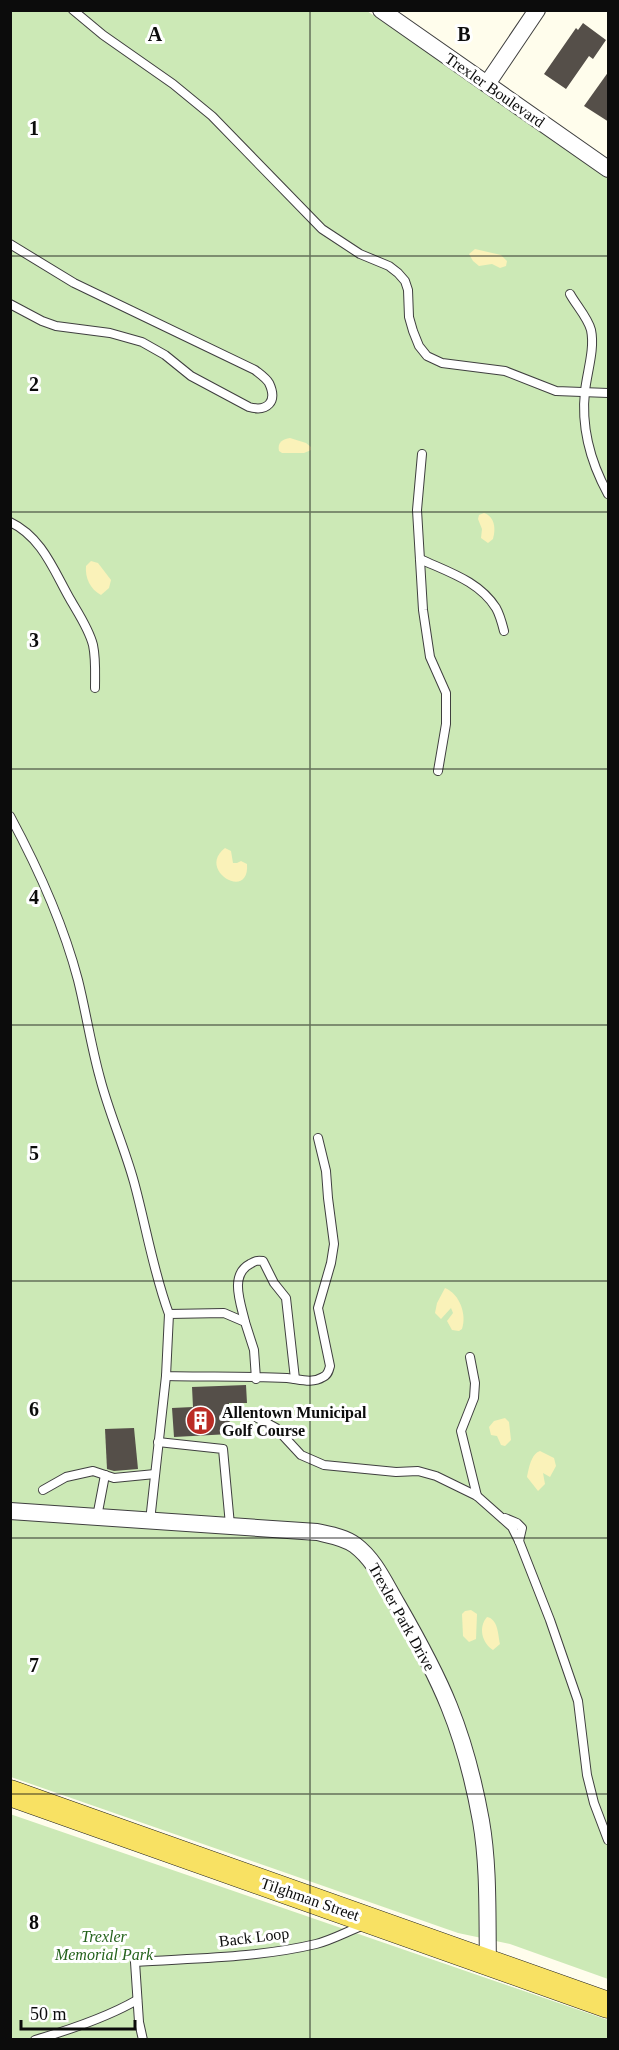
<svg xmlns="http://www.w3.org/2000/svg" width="619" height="2050" font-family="Georgia,serif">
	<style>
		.green { fill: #cce9b6 }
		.sand { fill: #faf2b9 }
		.building { fill: #554f49 }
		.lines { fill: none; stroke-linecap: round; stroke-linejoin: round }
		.service-casing { stroke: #3f3f3f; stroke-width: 10 }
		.minor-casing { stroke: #3f3f3f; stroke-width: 18 }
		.primary-casing { stroke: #1d1d1d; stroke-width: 27 }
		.service { stroke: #fff; stroke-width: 8 }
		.minor { stroke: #fff; stroke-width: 16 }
		.primary { stroke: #f8e163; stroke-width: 26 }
		.grid { fill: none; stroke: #0c0c0c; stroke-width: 1.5; stroke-opacity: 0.55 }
		.labels { text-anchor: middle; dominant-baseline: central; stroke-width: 6; stroke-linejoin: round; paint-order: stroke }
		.street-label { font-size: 16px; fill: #0c0c0c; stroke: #fff }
		.poi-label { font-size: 16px; font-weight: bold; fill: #0c0c0c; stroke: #fff; text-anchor: start }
		.park-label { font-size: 16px; font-style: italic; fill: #25631d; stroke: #fff }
		.grid-label { font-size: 20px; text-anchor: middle; font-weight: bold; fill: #0c0c0c; stroke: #fff; stroke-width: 6; stroke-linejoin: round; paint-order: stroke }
	</style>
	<rect width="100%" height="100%" fill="#fffdec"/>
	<!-- green -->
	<g class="green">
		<polygon points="11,11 367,11 608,175 608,1979 510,1944 458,1933 11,1777"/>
		<polygon points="10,1814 608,2020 608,2039 11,2039"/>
	</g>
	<!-- sand -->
	<g class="sand">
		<polygon points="475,249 501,255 507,261 506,266 500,268 492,264 479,266 473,261 469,254"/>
		<path d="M290 438 306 443 311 447V450L304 453H282L279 451C277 442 283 439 290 438Z"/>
		<path d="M484 513C495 517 496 529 493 539L488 543 481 538 482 529 478 519 479 515Z"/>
		<path d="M91 561 98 563 111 580 109 588 101 595C90 589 85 578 86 566Z"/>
		<path d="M225 848 231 851 233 863H237L241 861 247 864C250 902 196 870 225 848Z"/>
		<path d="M445 1288C460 1294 467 1315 462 1329L459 1331 452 1330 447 1321 453 1313 451 1308 441 1319 435 1313 437 1303Z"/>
		<polygon points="505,1418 509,1422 511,1440 505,1446 501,1445 497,1436 491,1435 489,1427 494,1421"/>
		<path d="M540 1451 554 1458 556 1466 550 1477 543 1473 545 1484 538 1491 527 1477C529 1468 531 1454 540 1451Z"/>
		<polygon points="471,1610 477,1614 476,1639 469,1642 463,1636 462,1614 465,1611"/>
		<path d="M487 1617C498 1619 498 1634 500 1644L493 1650C482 1643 478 1627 487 1617Z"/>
	</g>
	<!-- building -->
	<g class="building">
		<polygon points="583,23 606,40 593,59 589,56 566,89 544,74 576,28 578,30"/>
		<polygon points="609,71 609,122 584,106"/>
		<polygon points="246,1385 247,1403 229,1403 230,1434 174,1437 172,1408 193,1407 192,1387"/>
		<polygon points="134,1428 138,1469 114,1471 107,1469 105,1429"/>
	</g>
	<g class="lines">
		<defs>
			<g id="service">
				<polyline points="73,10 103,35 173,84 212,116 322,229 360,254 389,266 398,273 405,281 408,290 409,317 413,331 419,346 427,356 442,363 505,371 556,391 608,393"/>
				<path d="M10 244 74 283 255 370C260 374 266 378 269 383 278 402 267 412 249 407L191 376 165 355 142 342 110 333 56 326 42 321 10 304"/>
				<path d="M570 294C576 305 588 318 591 330 595 349 587 372 585 391 581 427 591 463 608 494"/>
				<polyline points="422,454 417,510 423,610 430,657 446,693 446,724 438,771"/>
				<path d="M10 522C42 537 54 571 70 599 78 613 89 629 93 645 96 659 95 674 95 688"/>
				<path d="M420 559C448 572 479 581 496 608 500 615 502 623 504 631"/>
				<path d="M10 816C38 868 63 923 78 980 86 1012 91 1046 100 1078 109 1113 124 1146 134 1182 146 1226 153 1271 169 1314"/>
				<path d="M245 1322C241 1304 229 1275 250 1264 255 1261 257 1260 263 1261L274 1283 286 1298 295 1379"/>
				<polyline points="470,1357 475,1383 474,1398 461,1431 477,1496"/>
				<path d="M256 1379 254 1350 245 1322 224 1313 169 1314 166 1376C206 1377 247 1376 287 1378 299 1379 312 1384 323 1377 328 1375 329 1370 330 1366L318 1308 331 1263 334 1244 328 1198 326 1171 318 1138"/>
				<polyline points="252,1415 276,1428 301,1455 324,1465 396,1472 418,1471 436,1476 477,1496 512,1527 519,1541 550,1620 578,1701 587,1775 594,1803 608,1840"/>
				<polyline points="158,1442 223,1449 230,1525"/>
				<polyline points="43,1490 66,1477 93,1471 114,1478 155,1474"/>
				<polyline points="97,1517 105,1475"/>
				<polyline points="505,1518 517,1523 522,1528 519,1541"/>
				<polyline points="150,1521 166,1376"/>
				<path d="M35 2040C69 2030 106 2018 137 2000"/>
				<path d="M143 2040 139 2022 135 1962C195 1958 257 1958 316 1944 332 1940 348 1931 364 1925"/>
			</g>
			<g id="minor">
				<polyline points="381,10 608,169"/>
				<polyline points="487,84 537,10"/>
				<path d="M10 1511 317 1532C330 1535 344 1537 355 1545 375 1560 385 1584 397 1604 416 1637 435 1671 449 1706 464 1743 474 1782 481 1821 489 1867 487 1916 488 1963"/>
			</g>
			<polyline id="primary" points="10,1793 608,2005"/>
		</defs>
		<!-- service casing -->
		<use href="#service" class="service-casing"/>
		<!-- minor casing -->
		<use href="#minor" class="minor-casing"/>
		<!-- primary casing -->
		<use href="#primary" class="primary-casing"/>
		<!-- service -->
		<use href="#service" class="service"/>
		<!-- minor -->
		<use href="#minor" class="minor"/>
		<!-- primary -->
		<use href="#primary" class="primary"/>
	</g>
	<!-- grid -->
	<path class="grid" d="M310 10V2040M10 256H608M10 512H608M10 769H608M10 1025H608M10 1281H608M10 1538H608M10 1794H608"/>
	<!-- icons -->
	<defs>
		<symbol id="building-disc" viewBox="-11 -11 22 22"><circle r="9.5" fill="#bb2c25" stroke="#fff"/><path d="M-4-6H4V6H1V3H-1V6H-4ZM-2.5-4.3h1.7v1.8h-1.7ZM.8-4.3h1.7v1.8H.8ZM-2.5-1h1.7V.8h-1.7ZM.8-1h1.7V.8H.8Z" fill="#fff"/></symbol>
	</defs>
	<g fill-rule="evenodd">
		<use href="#building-disc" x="184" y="1404" width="33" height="33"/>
	</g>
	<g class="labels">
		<!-- street labels -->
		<g class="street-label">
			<text transform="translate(495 90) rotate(35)">Trexler Boulevard</text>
			<text transform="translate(402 1617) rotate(61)">Trexler Park Drive</text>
			<text transform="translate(310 1899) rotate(19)">Tilghman Street</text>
			<text transform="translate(254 1937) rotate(-7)">Back Loop</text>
		</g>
		<!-- poi labels -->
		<g class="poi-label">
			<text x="222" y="1412">Allentown Municipal<tspan x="222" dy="18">Golf Course</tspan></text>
		</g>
		<!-- park labels -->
		<g class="park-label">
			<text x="104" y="1936">Trexler<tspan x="104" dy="18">Memorial Park</tspan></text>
		</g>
	</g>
	<g class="grid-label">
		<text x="155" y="41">A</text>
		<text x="464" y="41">B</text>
		<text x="34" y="135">1</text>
		<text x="34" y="391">2</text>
		<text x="34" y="647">3</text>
		<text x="34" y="904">4</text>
		<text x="34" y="1160">5</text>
		<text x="34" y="1416">6</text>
		<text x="34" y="1672">7</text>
		<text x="34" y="1929">8</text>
	</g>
	<!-- border -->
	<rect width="619" height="2050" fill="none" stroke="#0c0c0c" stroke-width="24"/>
	<!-- scale -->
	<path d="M21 2020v9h114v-9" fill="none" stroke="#0c0c0c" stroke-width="3"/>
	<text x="30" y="2020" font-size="18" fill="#0c0c0c" stroke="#ffffff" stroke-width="4.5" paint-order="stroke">50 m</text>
</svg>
